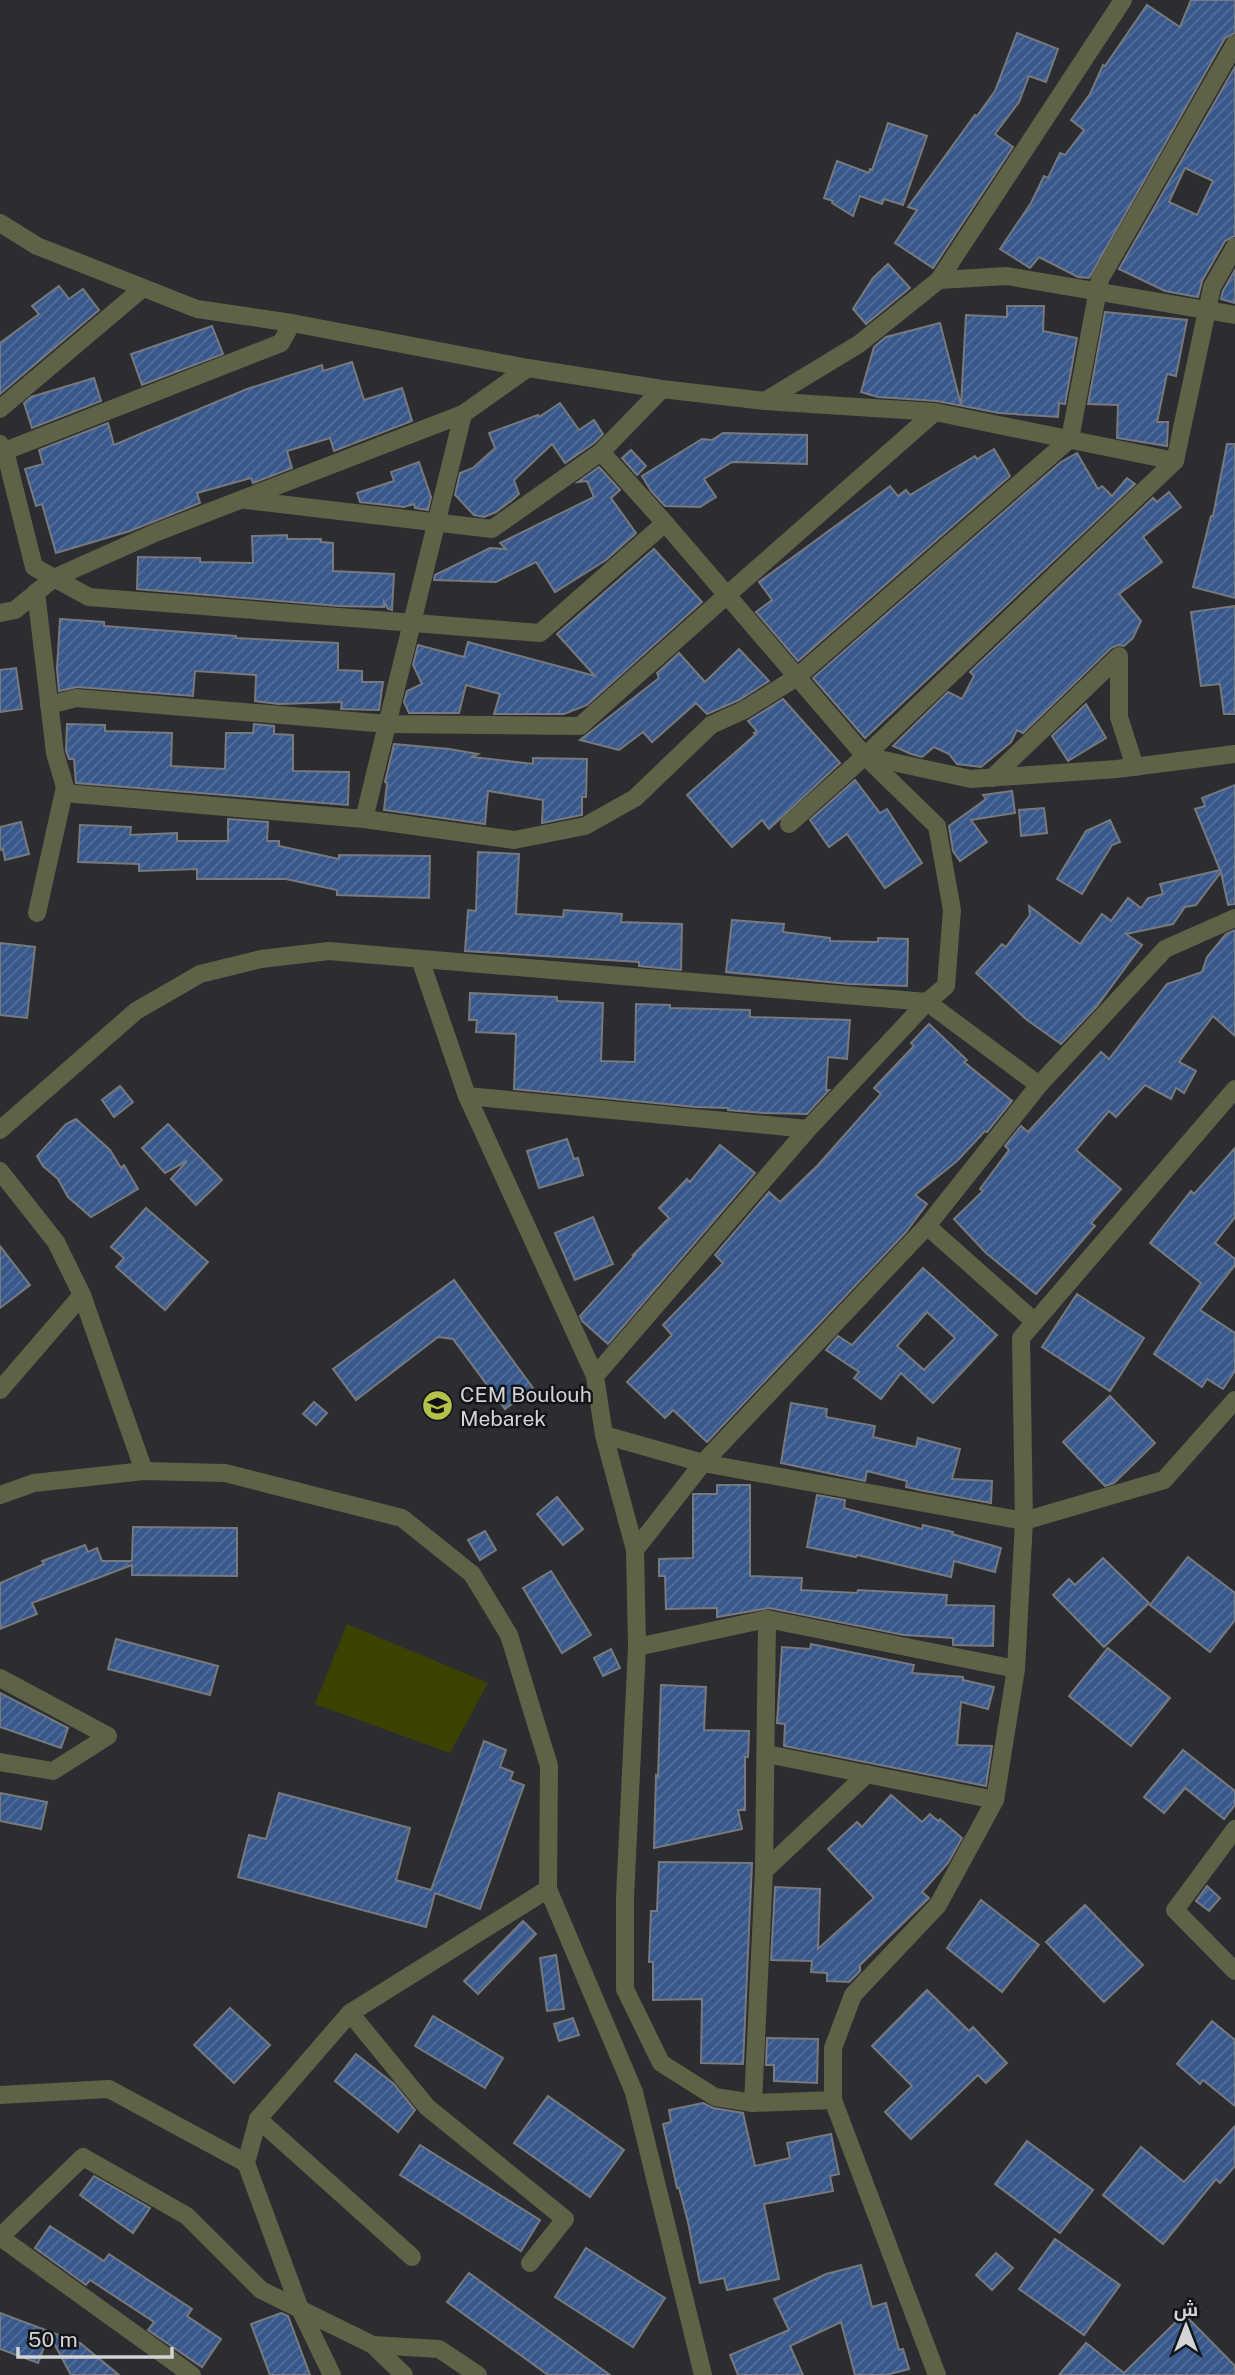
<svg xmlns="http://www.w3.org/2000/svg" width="1235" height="2375" font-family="'Public Sans',Cairo,sans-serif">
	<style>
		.pitch { fill: #3d4202 }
		.building { fill: url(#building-hatch); stroke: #77797d; stroke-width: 2; fill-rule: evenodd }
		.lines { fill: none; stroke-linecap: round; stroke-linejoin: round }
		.minor { stroke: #5e6247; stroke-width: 18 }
		.tertiary { stroke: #5e6247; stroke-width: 18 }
		.labels { text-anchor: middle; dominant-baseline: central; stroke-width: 5; stroke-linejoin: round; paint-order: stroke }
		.poi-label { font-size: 21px; fill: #d3d4d7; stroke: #141517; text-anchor: start }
	</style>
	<defs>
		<pattern id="building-hatch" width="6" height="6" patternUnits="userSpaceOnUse" patternTransform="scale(1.75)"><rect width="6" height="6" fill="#38588c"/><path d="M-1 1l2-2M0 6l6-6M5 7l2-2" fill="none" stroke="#546f9b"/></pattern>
	</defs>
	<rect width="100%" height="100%" fill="#2b2d30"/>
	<!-- pitch -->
	<polygon class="pitch" points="347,1624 488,1683 450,1753 315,1704"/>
	<!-- building -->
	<g class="building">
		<polygon points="1191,0 1235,0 1235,33 1225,38 1089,278 1078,277 1039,257 1030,268 1000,249 1031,203 1044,176 1048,178 1060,153 1065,155 1084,130 1071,120 1090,94 1103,65 1105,66 1147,5 1180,27"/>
		<polygon points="1017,33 1058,49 1046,82 1029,76 1019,102 995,134 1013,147 933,268 895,243 917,210 908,207 975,115 977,116 995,91"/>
		<path d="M1235 67V236L1225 241 1202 281 1198 297 1165 291 1119 269ZM1185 168 1213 181 1197 215 1169 202Z"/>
		<polygon points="888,123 927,136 903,205 884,199 882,204 860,196 853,216 832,203 833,201 824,198 837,161 869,173 870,169 872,170"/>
		<polygon points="888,264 910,288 866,324 853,309 873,278"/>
		<polygon points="1235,270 1235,303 1221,299 1223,291"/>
		<polygon points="59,286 69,299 83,289 99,310 0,394 0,343 39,314 32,306"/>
		<polygon points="1007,306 1044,306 1043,331 1077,338 1065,404 1059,403 1058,417 999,413 937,401 878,397 861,392 874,347 886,337 940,323 961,405 966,315 1007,317"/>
		<polygon points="1105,312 1187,320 1176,376 1167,374 1157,422 1168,422 1167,446 1117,438 1118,405 1088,404"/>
		<polygon points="212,326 223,354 142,385 131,354"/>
		<polygon points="352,362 364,400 402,388 412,421 334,451 330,438 287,451 292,468 253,483 251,478 197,493 200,503 130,531 56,553 42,504 36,506 25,469 43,464 39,450 108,423 114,445 247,389 322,365 323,371"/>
		<polygon points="94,378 101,401 32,428 24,403 31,397"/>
		<polygon points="560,403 579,430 594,420 603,434 594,443 565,463 552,444 514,480 519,494 511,501 496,512 484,517 474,515 455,495 460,473 473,468 495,448 489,433 538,415 539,417"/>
		<polygon points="723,433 807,435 807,464 732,462 704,479 716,497 700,507 665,506 651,491 642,476 702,439 712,440"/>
		<polygon points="1227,444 1235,444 1235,598 1193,587 1211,516 1213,516"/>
		<polygon points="994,449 1010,476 798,661 756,612 772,600 759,582 890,486 898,496 906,490 910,495 975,456 977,459"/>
		<polygon points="631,450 646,466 637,475 622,458"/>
		<polygon points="1077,453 1098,489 1102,486 1112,496 1127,478 1135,484 865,738 813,678 1061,462"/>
		<polygon points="419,462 431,497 428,510 415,508 414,504 404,507 360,502 357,493 394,481 391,472"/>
		<polygon points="599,467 620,490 611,498 636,533 606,560 555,592 536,562 496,582 434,580 435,575 490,548 506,549 500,543 594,497 587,481 578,482"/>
		<polygon points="1169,492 1181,507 1143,537 1162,562 1119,594 1141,621 1133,638 1124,646 1118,645 1111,648 1023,733 1017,730 1011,742 981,767 957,764 949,754 934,747 922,757 911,754 893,746 948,692 962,699 974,676 970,672 1153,498 1157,502"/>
		<polygon points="287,535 287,539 321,539 321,542 333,543 333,571 394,574 392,610 388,609 384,602 384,607 339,606 137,589 138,557 200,558 200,562 253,563 252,536"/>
		<polygon points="654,549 702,602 587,705 564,714 494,714 500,694 466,685 459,713 409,713 404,702 407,691 422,684 413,665 418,645 464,657 468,642 595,676 557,634"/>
		<polygon points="1235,606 1235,714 1224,714 1220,684 1201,686 1191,612"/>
		<polygon points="60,619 104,622 104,626 236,636 236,638 338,643 338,670 362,671 362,682 383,682 379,710 341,709 342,702 279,704 255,701 256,675 195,671 193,696 77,687 59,691 57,669"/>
		<polygon points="739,649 769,681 739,700 707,714 696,703 652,742 643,732 619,750 580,740 659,678 657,673 679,653 705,682"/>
		<polygon points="16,668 22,709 0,712 0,670"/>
		<polygon points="783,699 840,763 769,829 762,820 732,847 687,795 756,734 754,733 757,731 748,721"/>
		<polygon points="1086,704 1106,738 1068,761 1052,736"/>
		<polygon points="67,724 105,725 105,731 172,733 171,766 225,769 226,733 253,733 254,724 274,726 274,734 293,735 293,771 349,772 348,805 76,783 74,759 69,759 66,751"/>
		<polygon points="394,744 449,749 478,754 472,757 533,764 533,758 587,759 586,797 582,797 582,815 542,823 543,800 488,791 485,824 384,810 387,783 385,782"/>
		<polygon points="855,780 880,813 887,809 922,863 885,888 847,834 829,847 810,820"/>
		<polygon points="1235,785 1235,904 1228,905 1221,872 1196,905 1185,907 1173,924 1126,934 1142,945 1097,1006 1061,1044 1027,1020 976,973 1002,944 1006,947 1030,915 1029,906 1080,944 1102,914 1111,921 1128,898 1141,908 1148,898 1163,894 1160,884 1220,870 1195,809 1205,806 1202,798"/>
		<polygon points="1012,791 1015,813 971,820 987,842 960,861 953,851 949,826 986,799 983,795"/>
		<polygon points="1044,808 1047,833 1021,836 1019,810"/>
		<polygon points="228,819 268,822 267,841 279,841 279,846 339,859 339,855 430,856 429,898 337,895 337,890 286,879 197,879 197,869 139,871 139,864 78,862 80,825 131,827 130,835 177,833 177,841 228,841"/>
		<polygon points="1110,820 1120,842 1112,845 1082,894 1057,879 1086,831"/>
		<polygon points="21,822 29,854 5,860 3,849 0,850 0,827"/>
		<polygon points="478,852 519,854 516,914 563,917 564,910 622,914 621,922 682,924 681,970 639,966 639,962 465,951 468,910 476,911"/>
		<polygon points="732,920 784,924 783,932 830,938 830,941 878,942 878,938 908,939 907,986 849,984 726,972"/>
		<polygon points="1235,930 1235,1036 1213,1016 1179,1062 1196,1071 1184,1093 1176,1088 1171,1099 1145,1085 1116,1117 1109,1111 1076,1150 1121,1189 1091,1223 1095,1226 1036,1294 986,1253 954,1219 983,1191 980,1189 1009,1150 1005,1146 1021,1126 1028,1132 1101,1052 1109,1059 1167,984 1202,972 1207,957 1226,934"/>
		<polygon points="0,943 35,947 27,1018 0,1015"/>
		<polygon points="470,993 557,997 557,1001 603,1003 601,1061 635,1062 636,1004 670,1005 670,1008 750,1010 750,1017 850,1020 847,1059 828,1057 826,1090 829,1090 807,1114 765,1113 728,1110 728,1108 696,1107 514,1089 516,1034 476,1032 477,1020 469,1020"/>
		<polygon points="929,1024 967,1060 964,1062 1012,1101 987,1132 985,1131 957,1161 915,1195 927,1204 906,1232 707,1442 673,1410 665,1418 627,1382 672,1335 663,1325 723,1263 715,1255 769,1192 780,1202 818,1165 881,1094 874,1088 914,1046 911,1043"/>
		<polygon points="120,1086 133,1102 114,1117 102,1100"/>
		<polygon points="76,1119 110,1150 121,1168 124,1165 138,1189 91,1217 68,1197 58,1179 43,1166 37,1156 66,1124"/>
		<polygon points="168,1124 222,1180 196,1205 171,1179 187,1161 165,1173 142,1148"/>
		<polygon points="567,1139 574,1159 578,1158 583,1175 539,1188 527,1151"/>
		<polygon points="720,1145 755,1173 608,1344 582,1321 580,1316 636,1254 632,1256 669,1218 659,1208 687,1179 690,1182"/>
		<polygon points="1235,1148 1235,1217 1215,1243 1235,1259 1235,1265 1200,1310 1235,1333 1235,1371 1223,1389 1207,1379 1202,1387 1154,1354 1201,1283 1150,1243 1191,1191 1194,1194"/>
		<polygon points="146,1208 208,1262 165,1310 116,1267 124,1258 111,1247"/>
		<polygon points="593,1217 613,1264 575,1280 555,1233"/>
		<polygon points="0,1246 30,1285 0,1308"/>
		<path d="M923 1268 997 1335 933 1403 901 1373 881 1399 854 1378 859 1372 826 1350 838 1336 852 1345ZM927 1312 955 1338 924 1370 897 1346Z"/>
		<polygon points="454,1280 533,1388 505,1409 453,1339 438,1337 356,1400 333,1369"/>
		<polygon points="1077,1294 1144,1338 1110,1391 1042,1347"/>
		<polygon points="1110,1396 1155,1443 1114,1483 1105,1486 1063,1442"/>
		<polygon points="314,1402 327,1413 316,1425 303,1414"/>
		<polygon points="791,1403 827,1409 826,1417 875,1426 873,1437 916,1447 918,1438 960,1449 952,1479 992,1481 991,1503 924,1491 906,1487 907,1481 867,1471 865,1481 781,1463"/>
		<polygon points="717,1485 750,1485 750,1576 802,1578 801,1590 857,1593 858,1590 947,1595 946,1605 994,1606 993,1646 953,1645 953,1638 904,1635 769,1608 717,1617 717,1608 666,1609 665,1576 659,1576 659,1559 693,1558 693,1494 717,1494"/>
		<polygon points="817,1495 845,1500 844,1508 922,1529 923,1525 953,1532 952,1534 1001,1548 995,1572 954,1561 951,1577 857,1555 856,1557 807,1547"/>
		<polygon points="557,1497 583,1529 563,1545 537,1514"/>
		<polygon points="133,1527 237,1528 237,1576 132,1575 132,1565 32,1603 37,1614 0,1629 0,1583 44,1564 42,1561 85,1545 88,1552 97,1548 102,1561 132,1561"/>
		<polygon points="485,1531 496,1550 480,1560 468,1540"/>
		<polygon points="1188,1557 1235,1593 1235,1620 1210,1652 1150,1605"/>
		<polygon points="1103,1558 1149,1603 1104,1647 1053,1595 1069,1579 1075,1585"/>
		<polygon points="551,1571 591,1635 562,1653 523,1588"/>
		<polygon points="116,1639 218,1666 210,1695 108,1669"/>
		<polygon points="811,1644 914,1665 912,1673 963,1677 963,1680 994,1687 988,1709 961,1702 957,1745 992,1746 986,1786 784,1746 785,1724 777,1723 782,1647 810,1649"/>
		<polygon points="1108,1648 1170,1698 1131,1746 1069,1696"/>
		<polygon points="611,1649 620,1668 603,1676 594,1658"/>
		<polygon points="661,1685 706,1687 704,1730 749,1731 748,1757 745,1757 745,1810 738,1810 742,1829 654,1848 656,1775 658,1776"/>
		<polygon points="0,1693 68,1728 61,1748 0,1727"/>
		<polygon points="484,1741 506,1750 500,1767 513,1772 510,1780 524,1785 480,1909 435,1893 426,1927 238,1877 249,1835 266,1839 279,1793 410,1828 396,1880 431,1890"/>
		<polygon points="1183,1750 1235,1791 1235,1805 1224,1819 1185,1788 1164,1813 1144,1797"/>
		<polygon points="0,1793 47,1802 41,1829 0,1821"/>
		<polygon points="891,1795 922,1822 930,1814 938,1821 940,1819 962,1838 948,1863 922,1892 929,1898 860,1965 860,1971 849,1982 827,1981 827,1973 811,1972 812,1961 771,1960 775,1887 820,1889 818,1949 874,1898 828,1849 857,1822 862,1827"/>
		<polygon points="659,1862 752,1863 743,2064 701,2063 702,1999 653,2000 653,1962 649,1962 651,1911 657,1911"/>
		<polygon points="1207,1886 1220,1898 1209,1911 1196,1901"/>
		<polygon points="981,1900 1039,1945 1002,1992 947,1948"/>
		<polygon points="1085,1905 1143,1965 1104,2002 1046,1942"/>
		<polygon points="523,1921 536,1934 478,1994 464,1981"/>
		<polygon points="556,1955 564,2009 547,2011 540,1958"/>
		<polygon points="927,1990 969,2031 973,2027 1007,2063 986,2083 978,2075 911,2139 885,2112 912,2086 872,2046"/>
		<polygon points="230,2008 270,2045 234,2083 194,2045"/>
		<polygon points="433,2016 503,2058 485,2088 415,2046"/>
		<polygon points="573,2018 579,2035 559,2041 554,2024"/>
		<polygon points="1212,2021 1235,2040 1235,2106 1203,2080 1200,2084 1177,2064"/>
		<polygon points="767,2038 818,2039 817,2083 774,2081 774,2065 766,2065"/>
		<polygon points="356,2054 394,2084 415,2110 398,2132 335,2081"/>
		<polygon points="548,2096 624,2150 590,2197 514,2143"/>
		<polygon points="703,2103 713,2108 743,2113 755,2166 790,2158 787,2143 831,2134 839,2174 830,2176 833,2191 764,2204 779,2279 727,2290 724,2278 700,2283 688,2222 679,2188 677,2188 663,2124 671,2122 669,2110"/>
		<polygon points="1235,2126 1235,2166 1220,2183 1216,2179 1163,2244 1103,2195 1141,2147 1184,2182"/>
		<polygon points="1027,2141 1093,2190 1060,2233 995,2184"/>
		<polygon points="420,2145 540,2220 521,2251 400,2175"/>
		<polygon points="94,2176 150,2208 133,2233 80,2195"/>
		<polygon points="50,2226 104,2261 109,2254 192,2309 187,2316 221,2339 202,2367 148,2330 154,2322 90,2280 86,2285 35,2248"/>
		<polygon points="1055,2239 1120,2285 1084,2335 1019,2289"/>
		<polygon points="586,2248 665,2298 633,2347 555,2297"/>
		<polygon points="996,2253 1013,2268 992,2290 976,2275"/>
		<polygon points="861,2265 872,2307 886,2303 899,2350 903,2349 909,2369 886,2375 855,2375 841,2322 790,2346 803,2375 738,2375 730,2355 789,2330 774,2299 826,2274"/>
		<polygon points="469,2273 506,2300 610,2375 548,2375 447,2302"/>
		<polygon points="0,2313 80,2343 119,2375 71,2375 49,2334 38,2363 0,2349"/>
		<polygon points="281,2313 288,2316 310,2375 270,2375 251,2324"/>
		<polygon points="1184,2314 1235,2366 1235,2375 1059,2375 1086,2343 1124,2373"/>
	</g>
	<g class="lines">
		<!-- minor -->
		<g class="minor">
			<polyline points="0,223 37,246 197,309 292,323 528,368 662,389 765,401 859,344 939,280 1007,276 1235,315"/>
			<polyline points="939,280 1123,0"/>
			<polyline points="765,401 935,412 1175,461"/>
			<polyline points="0,409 143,288"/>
			<polyline points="0,444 5,451 34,567 89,597 540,633 665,523"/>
			<polyline points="5,451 281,343 292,323"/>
			<polyline points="246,500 492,529 601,452 662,389"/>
			<polyline points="36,592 55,753 65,787 37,913"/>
			<polyline points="0,613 15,610 54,578 157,532 463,414 528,368"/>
			<polyline points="49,705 76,698 388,724 580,726 727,595 935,412"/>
			<polyline points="865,756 971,779 1117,769 1235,754"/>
			<polyline points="992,778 1119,656 1119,717 1135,767"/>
			<polyline points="64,793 364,819 514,840 585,826 635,798 711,725 744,710 797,677 1070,439 1100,279 1235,44"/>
			<polyline points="364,819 463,414"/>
			<polyline points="789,824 865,756 1175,461 1212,287 1235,247"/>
			<polyline points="420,959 467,1096 595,1376 604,1435 635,1550 637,1647 625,1898 625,1989 661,2063 715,2097 753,2103 833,2100"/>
			<polyline points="467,1096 808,1129"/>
			<polyline points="0,1130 136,1011 200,974 261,959 329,951 927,1002 1039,1085"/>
			<polyline points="0,1171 56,1242 82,1295 144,1471"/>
			<polyline points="927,1226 1035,1322"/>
			<polyline points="595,1376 808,1129 927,1002 946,986 952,910 937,826 865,756 665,523 601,452"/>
			<polyline points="0,1390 82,1295"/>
			<polyline points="604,1435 703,1463 1024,1521 1164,1480 1235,1400"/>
			<polyline points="0,1495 34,1483 144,1471 225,1473 402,1518 472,1574 509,1635 549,1766 548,1889 350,2013 258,2119 246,2163 300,2309 332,2375"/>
			<polyline points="635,1550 703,1463 927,1226 1039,1085 1165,949 1235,918"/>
			<polyline points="637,1647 767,1619 1016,1669"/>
			<polyline points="0,1678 108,1736 53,1771 0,1762"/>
			<polyline points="767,1754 995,1800"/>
			<polyline points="1235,1829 1175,1910 1235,1971"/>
			<polyline points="764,1871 867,1774"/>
			<polyline points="548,1889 634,2092 703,2375"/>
			<polyline points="350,2013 427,2107 565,2219 530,2263"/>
			<polyline points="0,2095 109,2089 246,2163"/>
			<polyline points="753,2103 764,1871 767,1619"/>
			<polyline points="258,2119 412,2257"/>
			<polyline points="373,2345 404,2375"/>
			<polyline points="192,2375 0,2237 83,2157 187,2216 261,2290 373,2345 439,2349 478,2375"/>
		</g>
		<!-- tertiary -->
		<polyline class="tertiary" points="937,2375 833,2100 833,2048 853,1995 938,1905 995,1800 1016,1669 1024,1521 1021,1338 1235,1089"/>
	</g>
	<!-- icons -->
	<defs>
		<symbol id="school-disc" viewBox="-11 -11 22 22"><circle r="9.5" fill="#b6c149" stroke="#141517"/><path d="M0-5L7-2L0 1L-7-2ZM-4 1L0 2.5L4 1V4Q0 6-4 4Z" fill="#111"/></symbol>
	</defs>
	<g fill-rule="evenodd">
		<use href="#school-disc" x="420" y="1388" width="35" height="35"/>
	</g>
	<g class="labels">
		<!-- poi labels -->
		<g class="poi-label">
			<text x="460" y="1394">CEM Boulouh<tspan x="460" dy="24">Mebarek</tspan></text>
		</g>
	</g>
	<!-- north arrow -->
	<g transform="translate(1186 2326)" stroke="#141517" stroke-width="5" paint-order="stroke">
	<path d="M0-5L12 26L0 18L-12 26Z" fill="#d3d4d7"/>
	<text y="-10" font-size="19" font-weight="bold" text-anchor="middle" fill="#d3d4d7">ش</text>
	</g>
	<!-- scale -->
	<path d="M18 2347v10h154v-10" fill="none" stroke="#d3d4d7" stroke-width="3.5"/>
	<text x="28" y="2347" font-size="21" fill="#d3d4d7" stroke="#141517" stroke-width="5" paint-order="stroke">50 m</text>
</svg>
